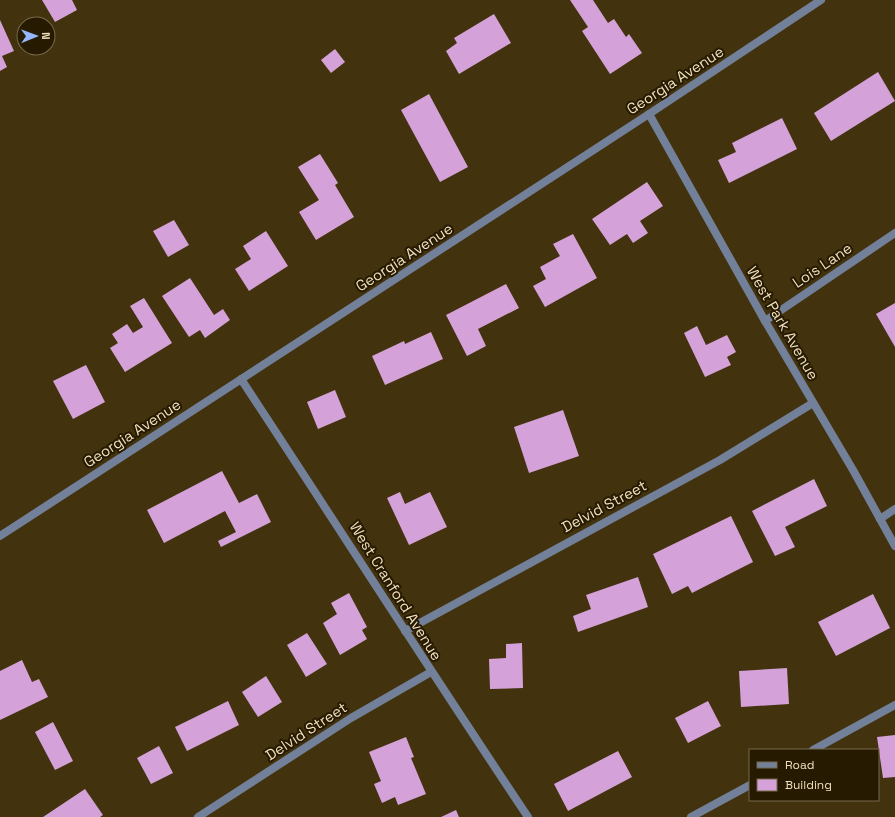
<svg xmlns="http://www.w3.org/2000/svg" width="895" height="817" font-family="'Space Grotesk',sans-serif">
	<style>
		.building { fill: #d4a2d8 }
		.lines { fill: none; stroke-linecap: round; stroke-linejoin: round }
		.service { stroke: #738099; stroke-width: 8 }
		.minor { stroke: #738099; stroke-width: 8 }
		.tertiary { stroke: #738099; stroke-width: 8 }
		.labels { text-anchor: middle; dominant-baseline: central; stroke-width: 4; stroke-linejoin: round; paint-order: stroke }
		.street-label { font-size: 15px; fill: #efdfbe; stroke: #261a00 }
	</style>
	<rect width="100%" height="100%" fill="#42320e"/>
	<!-- building -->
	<g class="building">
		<polygon points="42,0 72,0 77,10 55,22"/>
		<polygon points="570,0 593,0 608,23 614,19 626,37 629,34 642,53 610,74 582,31 588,27"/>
		<polygon points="494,14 511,43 459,74 446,51 457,43 454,38"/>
		<polygon points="0,20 14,51 2,56 7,67 0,71"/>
		<polygon points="335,49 345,62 331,73 321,60"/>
		<polygon points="878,72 895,101 831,141 814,113"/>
		<polygon points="429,94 468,167 440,182 401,110"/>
		<polygon points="782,118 797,149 729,183 718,160 736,152 732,143"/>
		<polygon points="320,154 338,183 335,185 354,217 316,240 299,212 319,200 298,167"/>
		<polygon points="647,182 663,206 640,221 648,233 633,243 627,234 610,245 592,219"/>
		<polygon points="174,220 189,245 168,257 153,231"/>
		<polygon points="266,231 288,266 249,291 235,269 251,259 243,246"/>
		<polygon points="573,234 597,278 545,307 533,286 546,279 540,267 560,256 553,244"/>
		<polygon points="190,278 214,315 223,309 230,320 205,338 200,330 189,337 162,296"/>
		<polygon points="506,284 519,308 478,329 486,346 467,356 446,315"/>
		<polygon points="144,298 172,343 125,372 110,348 118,343 112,334 127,324 133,333 143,327 130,306"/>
		<polygon points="895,303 895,347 876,314"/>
		<polygon points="697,326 706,345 727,335 736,352 727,357 731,365 705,377 684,333"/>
		<polygon points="431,332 443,359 385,385 372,356 404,341 405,344"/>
		<polygon points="86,365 105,402 73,419 53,381"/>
		<polygon points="335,390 346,417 318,429 307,402"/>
		<polygon points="563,410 579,456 529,473 514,427"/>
		<polygon points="222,471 239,503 257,494 271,522 221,547 218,541 236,532 225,511 164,543 147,510"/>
		<polygon points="814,479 827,506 785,527 795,547 775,556 752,511"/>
		<polygon points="400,492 405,504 430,492 447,527 409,545 387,498"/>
		<polygon points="731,516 753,562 692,593 688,586 672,594 653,554"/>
		<polygon points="638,577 648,607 578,632 573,616 591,609 586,595"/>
		<polygon points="349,593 367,627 362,630 367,639 340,655 323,623 337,614 331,603"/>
		<polygon points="873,594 890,628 836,656 818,622"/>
		<polygon points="307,633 327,664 306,677 287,645"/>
		<polygon points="522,643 523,688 490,689 489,659 506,658 506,644"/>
		<polygon points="22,660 32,682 39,679 48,697 0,720 0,671"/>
		<polygon points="787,668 789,704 741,707 739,671"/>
		<polygon points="266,676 282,702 258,717 242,692"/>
		<polygon points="228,701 239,725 187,751 175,727"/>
		<polygon points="708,701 721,726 688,743 675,718"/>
		<polygon points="53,722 73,761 55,770 35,732"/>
		<polygon points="895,735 895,777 883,778 877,737"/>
		<polygon points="406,737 414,757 411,758 426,794 398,805 395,797 382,803 374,784 381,781 369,752"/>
		<polygon points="159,746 173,773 151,784 137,758"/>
		<polygon points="618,751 632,777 568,811 554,784"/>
		<polygon points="85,789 103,815 100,817 43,817"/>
		<polygon points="456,810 459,817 441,817"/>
	</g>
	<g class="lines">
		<!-- service -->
		<polyline class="service" points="765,321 895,233"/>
		<!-- minor -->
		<g class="minor">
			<polyline points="649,114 765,321 853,470 895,546"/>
			<path d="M241 379C337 525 431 672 528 817"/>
			<polyline points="880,519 895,509"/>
			<polyline points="405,631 720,460 813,403"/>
			<polyline points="813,750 895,705"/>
			<polyline points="198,817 351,718 431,672"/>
			<polyline points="691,817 750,785"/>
		</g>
		<!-- tertiary -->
		<polyline class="tertiary" points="0,536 649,114 821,0"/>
	</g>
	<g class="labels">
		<!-- street labels -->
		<g class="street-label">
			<text transform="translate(675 80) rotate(-33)">Georgia Avenue</text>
			<text transform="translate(404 257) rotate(-33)">Georgia Avenue</text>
			<text transform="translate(822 265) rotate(-34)">Lois Lane</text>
			<text transform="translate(783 323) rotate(60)">West Park Avenue</text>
			<text transform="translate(132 433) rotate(-33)">Georgia Avenue</text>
			<text transform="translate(604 506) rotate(-28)">Delvid Street</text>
			<text transform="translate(396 591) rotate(58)">West Cranford Avenue</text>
			<text transform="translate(306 731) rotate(-33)">Delvid Street</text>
		</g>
	</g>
	<!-- legend -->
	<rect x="749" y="749" width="130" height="52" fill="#261a00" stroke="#76694c"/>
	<rect x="757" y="762" width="20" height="6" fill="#738099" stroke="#76694c"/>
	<text x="785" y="769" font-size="12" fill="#efdfbe">Road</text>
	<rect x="757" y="779" width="20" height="12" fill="#d4a2d8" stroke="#76694c"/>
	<text x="785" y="789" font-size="12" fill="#efdfbe">Building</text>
	<!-- north arrow -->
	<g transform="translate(36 36) rotate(89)"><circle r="19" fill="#261a00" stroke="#76694c"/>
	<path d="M0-3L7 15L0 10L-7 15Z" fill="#95b7fd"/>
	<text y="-6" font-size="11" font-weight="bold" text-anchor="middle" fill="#efdfbe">N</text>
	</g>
</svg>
